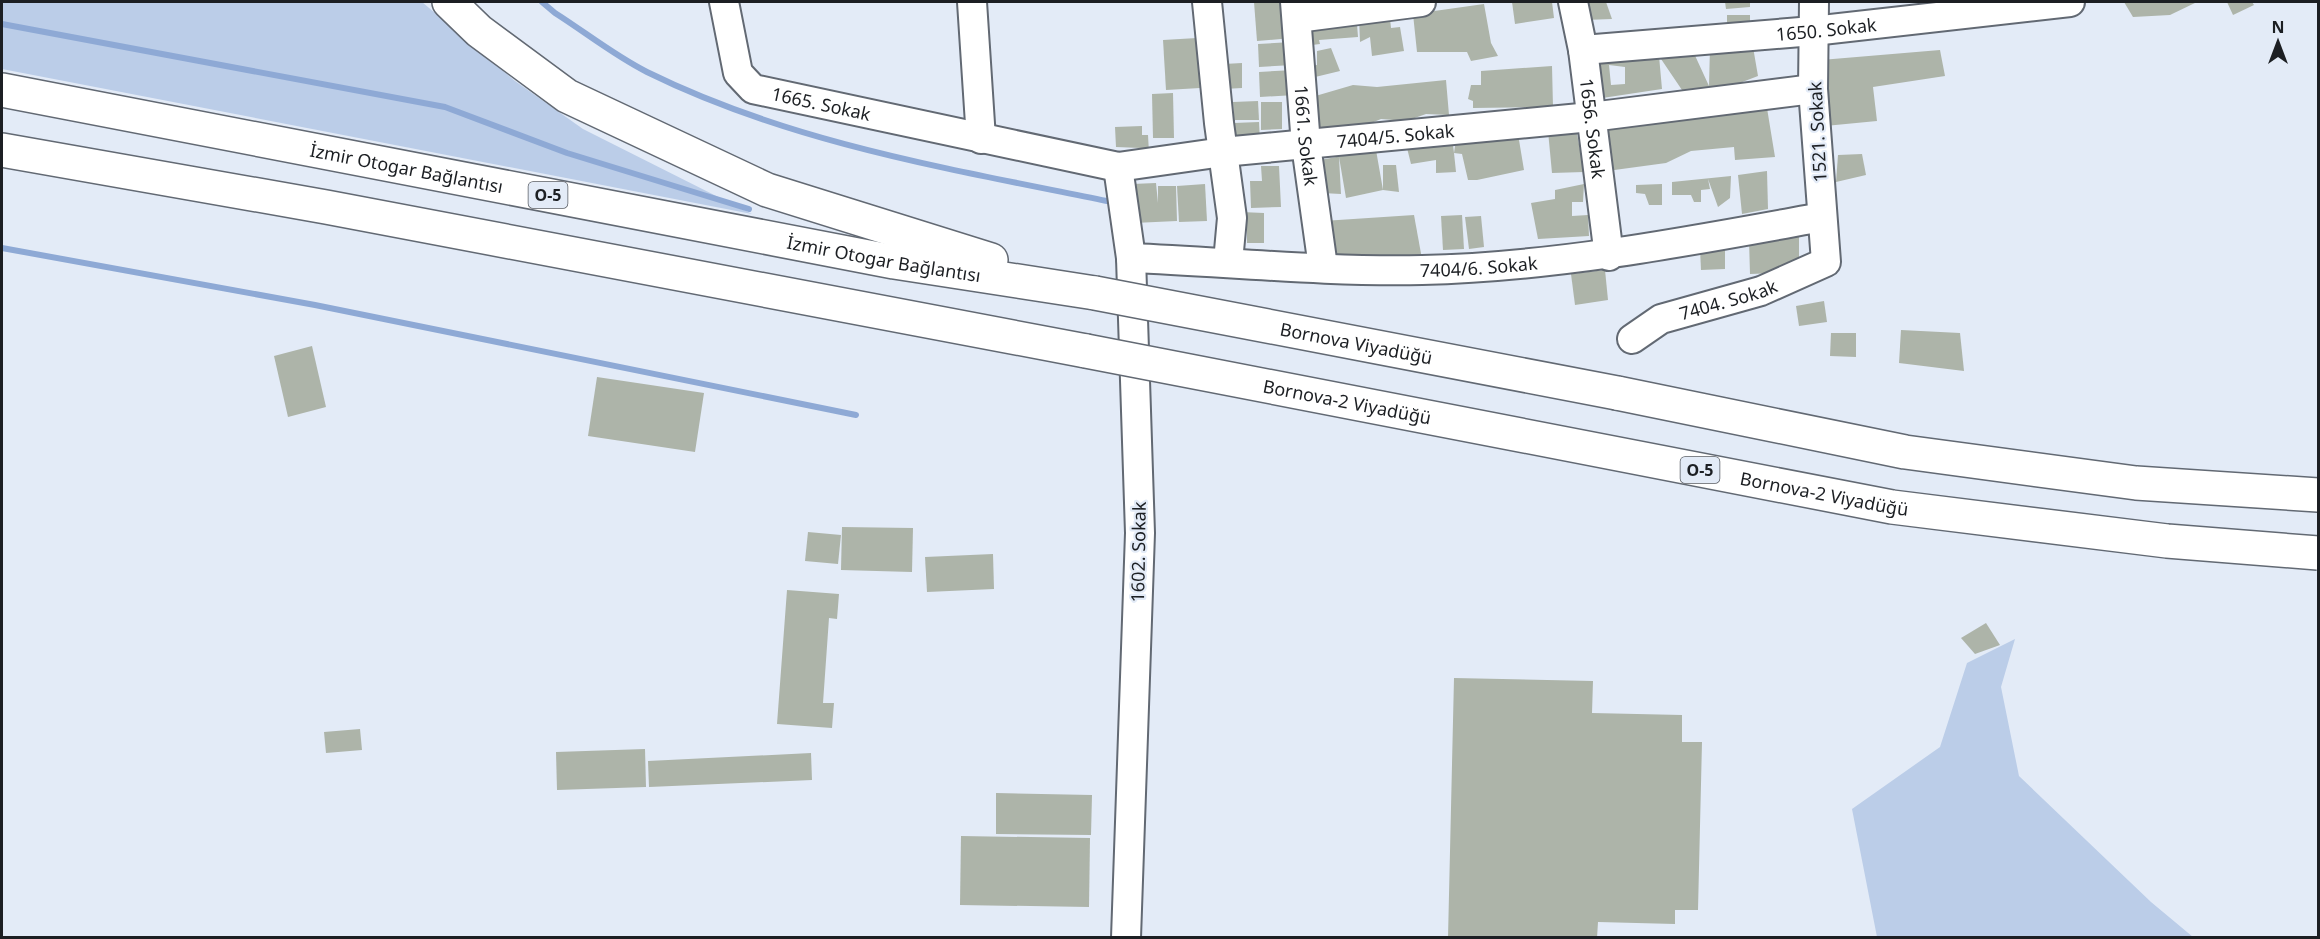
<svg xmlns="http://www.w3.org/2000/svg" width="2320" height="939" font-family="'Noto Sans',sans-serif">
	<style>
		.green { fill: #bbcde8 }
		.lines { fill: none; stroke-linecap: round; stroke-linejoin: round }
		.stream { stroke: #8ea9d5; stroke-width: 6 }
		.building { fill: #adb4a9; fill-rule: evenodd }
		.minor-casing { stroke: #626973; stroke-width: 32 }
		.highway-casing { stroke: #626973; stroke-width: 36 }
		.minor { stroke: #fff; stroke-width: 28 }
		.highway { stroke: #fff; stroke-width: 33 }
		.highway-bridge-casing { stroke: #626973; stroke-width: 36; stroke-linecap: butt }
		.highway-bridge { stroke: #fff; stroke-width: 33 }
		.labels { text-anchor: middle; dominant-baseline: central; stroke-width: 4.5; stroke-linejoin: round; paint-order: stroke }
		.shield { fill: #e3ebf7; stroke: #585c63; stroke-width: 1.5 }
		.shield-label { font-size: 16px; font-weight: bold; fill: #1c1f23 }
		.street-label { font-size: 18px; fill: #1c1f23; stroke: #e3ebf7 }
	</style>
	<rect width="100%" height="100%" fill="#e3ebf7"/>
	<!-- green -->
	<g class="green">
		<polygon points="2,2 422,2 515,81 583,129 752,214 2,69"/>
		<polygon points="2015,639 2001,687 2019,776 2151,902 2193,937 1877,937 1852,809 1940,747 1967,663"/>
	</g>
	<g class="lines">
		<!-- stream -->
		<g class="stream">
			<path d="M542 2 555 13C585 32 615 56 647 72 791 143 950 169 1107 201"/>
			<polyline points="2,24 445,107 567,153 749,209"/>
			<polyline points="2,248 315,305 856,415"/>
		</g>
	</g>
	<!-- building -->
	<g class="building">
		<polygon points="1254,2 1289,2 1292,38 1257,41"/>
		<polygon points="1512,2 1552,2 1554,18 1515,24"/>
		<polygon points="1579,2 1606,2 1612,19 1584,20"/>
		<polygon points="1725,2 1750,2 1750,7 1726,9"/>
		<polygon points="2124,2 2197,2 2170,15 2133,17"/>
		<polygon points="2227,2 2252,2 2254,5 2233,15"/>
		<polygon points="1484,4 1491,43 1498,56 1471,61 1467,52 1417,52 1413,14"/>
		<polygon points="1727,15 1750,15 1750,25 1727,24"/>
		<polygon points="1359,18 1390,18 1391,28 1400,27 1404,51 1372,56 1370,37 1360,42"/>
		<polygon points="1304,24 1357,24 1358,37 1319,40 1320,44 1304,46"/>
		<polygon points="1197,38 1200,88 1166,90 1163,40"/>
		<polygon points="1292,42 1293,65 1259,67 1258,44"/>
		<polygon points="1710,47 1753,47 1758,76 1737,84 1682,90 1659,56 1692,49 1709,86"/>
		<polygon points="1331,48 1340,71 1311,78 1310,66 1317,65 1317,51"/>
		<polygon points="1940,50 1945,76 1873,87 1877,121 1825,126 1821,60"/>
		<path d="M1659 56 1662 89 1589 100 1584 59ZM1609 65 1625 67V84L1611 85Z"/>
		<polygon points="1242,63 1242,88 1224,89 1224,64"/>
		<polygon points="1552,66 1553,107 1473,108 1473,101 1468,99 1471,85 1481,85 1481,71"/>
		<polygon points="1294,70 1295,95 1260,97 1259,72"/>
		<polygon points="1446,80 1449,115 1426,114 1406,121 1381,119 1359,128 1316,135 1312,97 1353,85 1377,87"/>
		<polygon points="1173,93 1174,138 1153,138 1152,94"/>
		<polygon points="1258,101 1259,120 1234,120 1233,102"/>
		<polygon points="1261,102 1282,102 1282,129 1261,130"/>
		<polygon points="1766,102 1775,157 1735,160 1734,147 1691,151 1666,163 1607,171 1598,128"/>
		<polygon points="1259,122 1260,142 1235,143 1234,123"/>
		<polygon points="1142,126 1142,135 1148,135 1149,153 1141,153 1141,148 1116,147 1115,127"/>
		<polygon points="1576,128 1584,172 1552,173 1548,131"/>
		<polygon points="1518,134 1524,170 1477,180 1468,180 1462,154 1454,153 1456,172 1436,173 1436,160 1411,164 1407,148 1453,145 1454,153 1456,139"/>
		<polygon points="1376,150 1383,190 1346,198 1339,157 1341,194 1322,193 1314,161"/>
		<polygon points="1862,154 1866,175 1836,182 1838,155"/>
		<polygon points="1383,165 1396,165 1399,192 1383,190"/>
		<polygon points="1261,166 1279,166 1281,207 1251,208 1250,181 1262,181"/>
		<polygon points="1767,171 1768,209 1742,214 1738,175"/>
		<polygon points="1731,176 1730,198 1718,207 1708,179 1710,189 1701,190 1701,202 1694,202 1691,195 1672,195 1672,182"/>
		<polygon points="1156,183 1158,203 1158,186 1176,186 1177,221 1134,223 1132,184"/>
		<polygon points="1205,184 1207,221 1179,222 1177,186"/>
		<polygon points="1584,184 1583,202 1572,202 1572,216 1588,215 1589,236 1538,239 1531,203 1555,199 1555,190"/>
		<polygon points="1662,184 1662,205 1649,205 1645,194 1636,193 1636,185"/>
		<polygon points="1241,212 1264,213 1264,243 1247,243 1247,225 1241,225"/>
		<polygon points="1414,215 1422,259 1328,261 1323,221"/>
		<polygon points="1462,215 1464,249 1443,250 1441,216"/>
		<polygon points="1481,216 1484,247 1469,249 1465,217"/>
		<polygon points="1799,235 1799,267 1777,267 1777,273 1750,274 1749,240"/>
		<polygon points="1725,247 1725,269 1701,270 1700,248"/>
		<polygon points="1605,270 1608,300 1575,305 1571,274"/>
		<polygon points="1824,301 1827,322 1799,326 1796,306"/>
		<polygon points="1901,330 1960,333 1964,371 1899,363"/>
		<polygon points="1831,333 1856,333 1856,357 1830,356"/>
		<polygon points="312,346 326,407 288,417 274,356"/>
		<polygon points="597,377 704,393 695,452 588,436"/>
		<polygon points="842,527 913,528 912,572 841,570"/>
		<polygon points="808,532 841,535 838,564 805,561"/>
		<polygon points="993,554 994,589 927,592 925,557"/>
		<polygon points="787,590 839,594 837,619 829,618 823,703 834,703 832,728 777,724"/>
		<polygon points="1986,623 2000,645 1975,654 1961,638"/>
		<polygon points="1454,678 1593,681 1592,713 1682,715 1682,742 1702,742 1698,910 1675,910 1675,924 1598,922 1597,938 1448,938"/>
		<polygon points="360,729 362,750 326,753 324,732"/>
		<polygon points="645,749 646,787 557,790 556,752"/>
		<polygon points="811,753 812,780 649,787 648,761"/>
		<polygon points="996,793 1092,795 1091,835 996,834"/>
		<polygon points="961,836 1090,838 1089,907 960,905"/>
	</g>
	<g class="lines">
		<defs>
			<g id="minor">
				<path id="s1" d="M724 2 738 73 753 89 1118 167 1223 152 1591 117 1813 89"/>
				<polyline points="972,2 981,139"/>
				<polyline points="1207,2 1219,123 1232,218 1228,262"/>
				<path id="s2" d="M1295 2 1306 145 1323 267"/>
				<path id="s3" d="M1573 2 1583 50 1609 256"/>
				<polyline points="1297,18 1421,2"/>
				<path id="s4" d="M1583 50 1813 31 2070 2"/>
				<polyline points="1118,167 1131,258 1140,533 1126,938"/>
				<path id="s5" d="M1131 258C1228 262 1325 272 1422 270 1557 267 1690 241 1822 217"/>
				<path id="s6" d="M1632 339 1661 319 1761 291 1826 262 1813 89 1814 2"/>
			</g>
			<g id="highway">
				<polyline points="449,2 479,31 567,96 767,190 991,260"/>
				<path id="s7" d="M2 90 894 262 1095 293"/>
				<polyline points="2,150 326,207 1086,351"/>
				<polyline points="1617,393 1905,452 2136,483 2318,495"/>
			</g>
		</defs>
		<!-- minor casing -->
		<use href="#minor" class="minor-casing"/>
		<!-- highway casing -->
		<use href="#highway" class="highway-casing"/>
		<!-- minor -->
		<use href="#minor" class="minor"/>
		<!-- highway -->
		<use href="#highway" class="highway"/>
		<defs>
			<g id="highway-bridge">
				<path id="s8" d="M1095 293 1617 393"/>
				<path id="s9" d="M1086 351 1892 507 2167 541 2318 553"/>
			</g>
		</defs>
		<!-- highway-bridge casing -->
		<use href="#highway-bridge" class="highway-bridge-casing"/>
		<!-- highway-bridge -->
		<use href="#highway-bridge" class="highway-bridge"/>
	</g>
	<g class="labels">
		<!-- shield labels -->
		<g class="shield">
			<rect x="528.5" y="182" width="39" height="26" rx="4.5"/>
			<rect x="1680.5" y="457" width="39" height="26" rx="4.5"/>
		</g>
		<g class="shield-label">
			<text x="548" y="195">O-5</text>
			<text x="1700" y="470">O-5</text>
		</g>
		<!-- street labels -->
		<g class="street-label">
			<text stroke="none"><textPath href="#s4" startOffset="244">1650. Sokak</textPath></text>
			<text stroke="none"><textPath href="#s1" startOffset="164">1665. Sokak</textPath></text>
			<text stroke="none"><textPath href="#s3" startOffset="128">1656. Sokak</textPath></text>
			<text transform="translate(1817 132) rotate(-93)">1521. Sokak</text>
			<text stroke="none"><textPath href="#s2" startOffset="134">1661. Sokak</textPath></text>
			<text stroke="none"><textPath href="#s1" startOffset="747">7404/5. Sokak</textPath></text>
			<text stroke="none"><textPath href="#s7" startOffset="412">İzmir Otogar Bağlantısı</textPath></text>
			<text stroke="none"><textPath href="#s7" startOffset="898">İzmir Otogar Bağlantısı</textPath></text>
			<text stroke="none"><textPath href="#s5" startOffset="348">7404/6. Sokak</textPath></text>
			<text stroke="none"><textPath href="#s6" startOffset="105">7404. Sokak</textPath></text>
			<text stroke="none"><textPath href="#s8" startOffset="266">Bornova Viyadüğü</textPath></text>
			<text stroke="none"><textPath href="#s9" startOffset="266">Bornova-2 Viyadüğü</textPath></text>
			<text stroke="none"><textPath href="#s9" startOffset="752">Bornova-2 Viyadüğü</textPath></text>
			<text transform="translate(1138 552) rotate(-89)">1602. Sokak</text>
		</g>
	</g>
	<!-- border -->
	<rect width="2320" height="939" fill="none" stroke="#1c1f23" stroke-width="6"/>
	<!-- north arrow -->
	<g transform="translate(2278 42)" stroke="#e3ebf7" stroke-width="4.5" paint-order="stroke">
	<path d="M0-4.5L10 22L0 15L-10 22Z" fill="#1c1f23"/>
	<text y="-9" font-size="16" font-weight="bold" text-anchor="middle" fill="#1c1f23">N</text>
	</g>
</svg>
